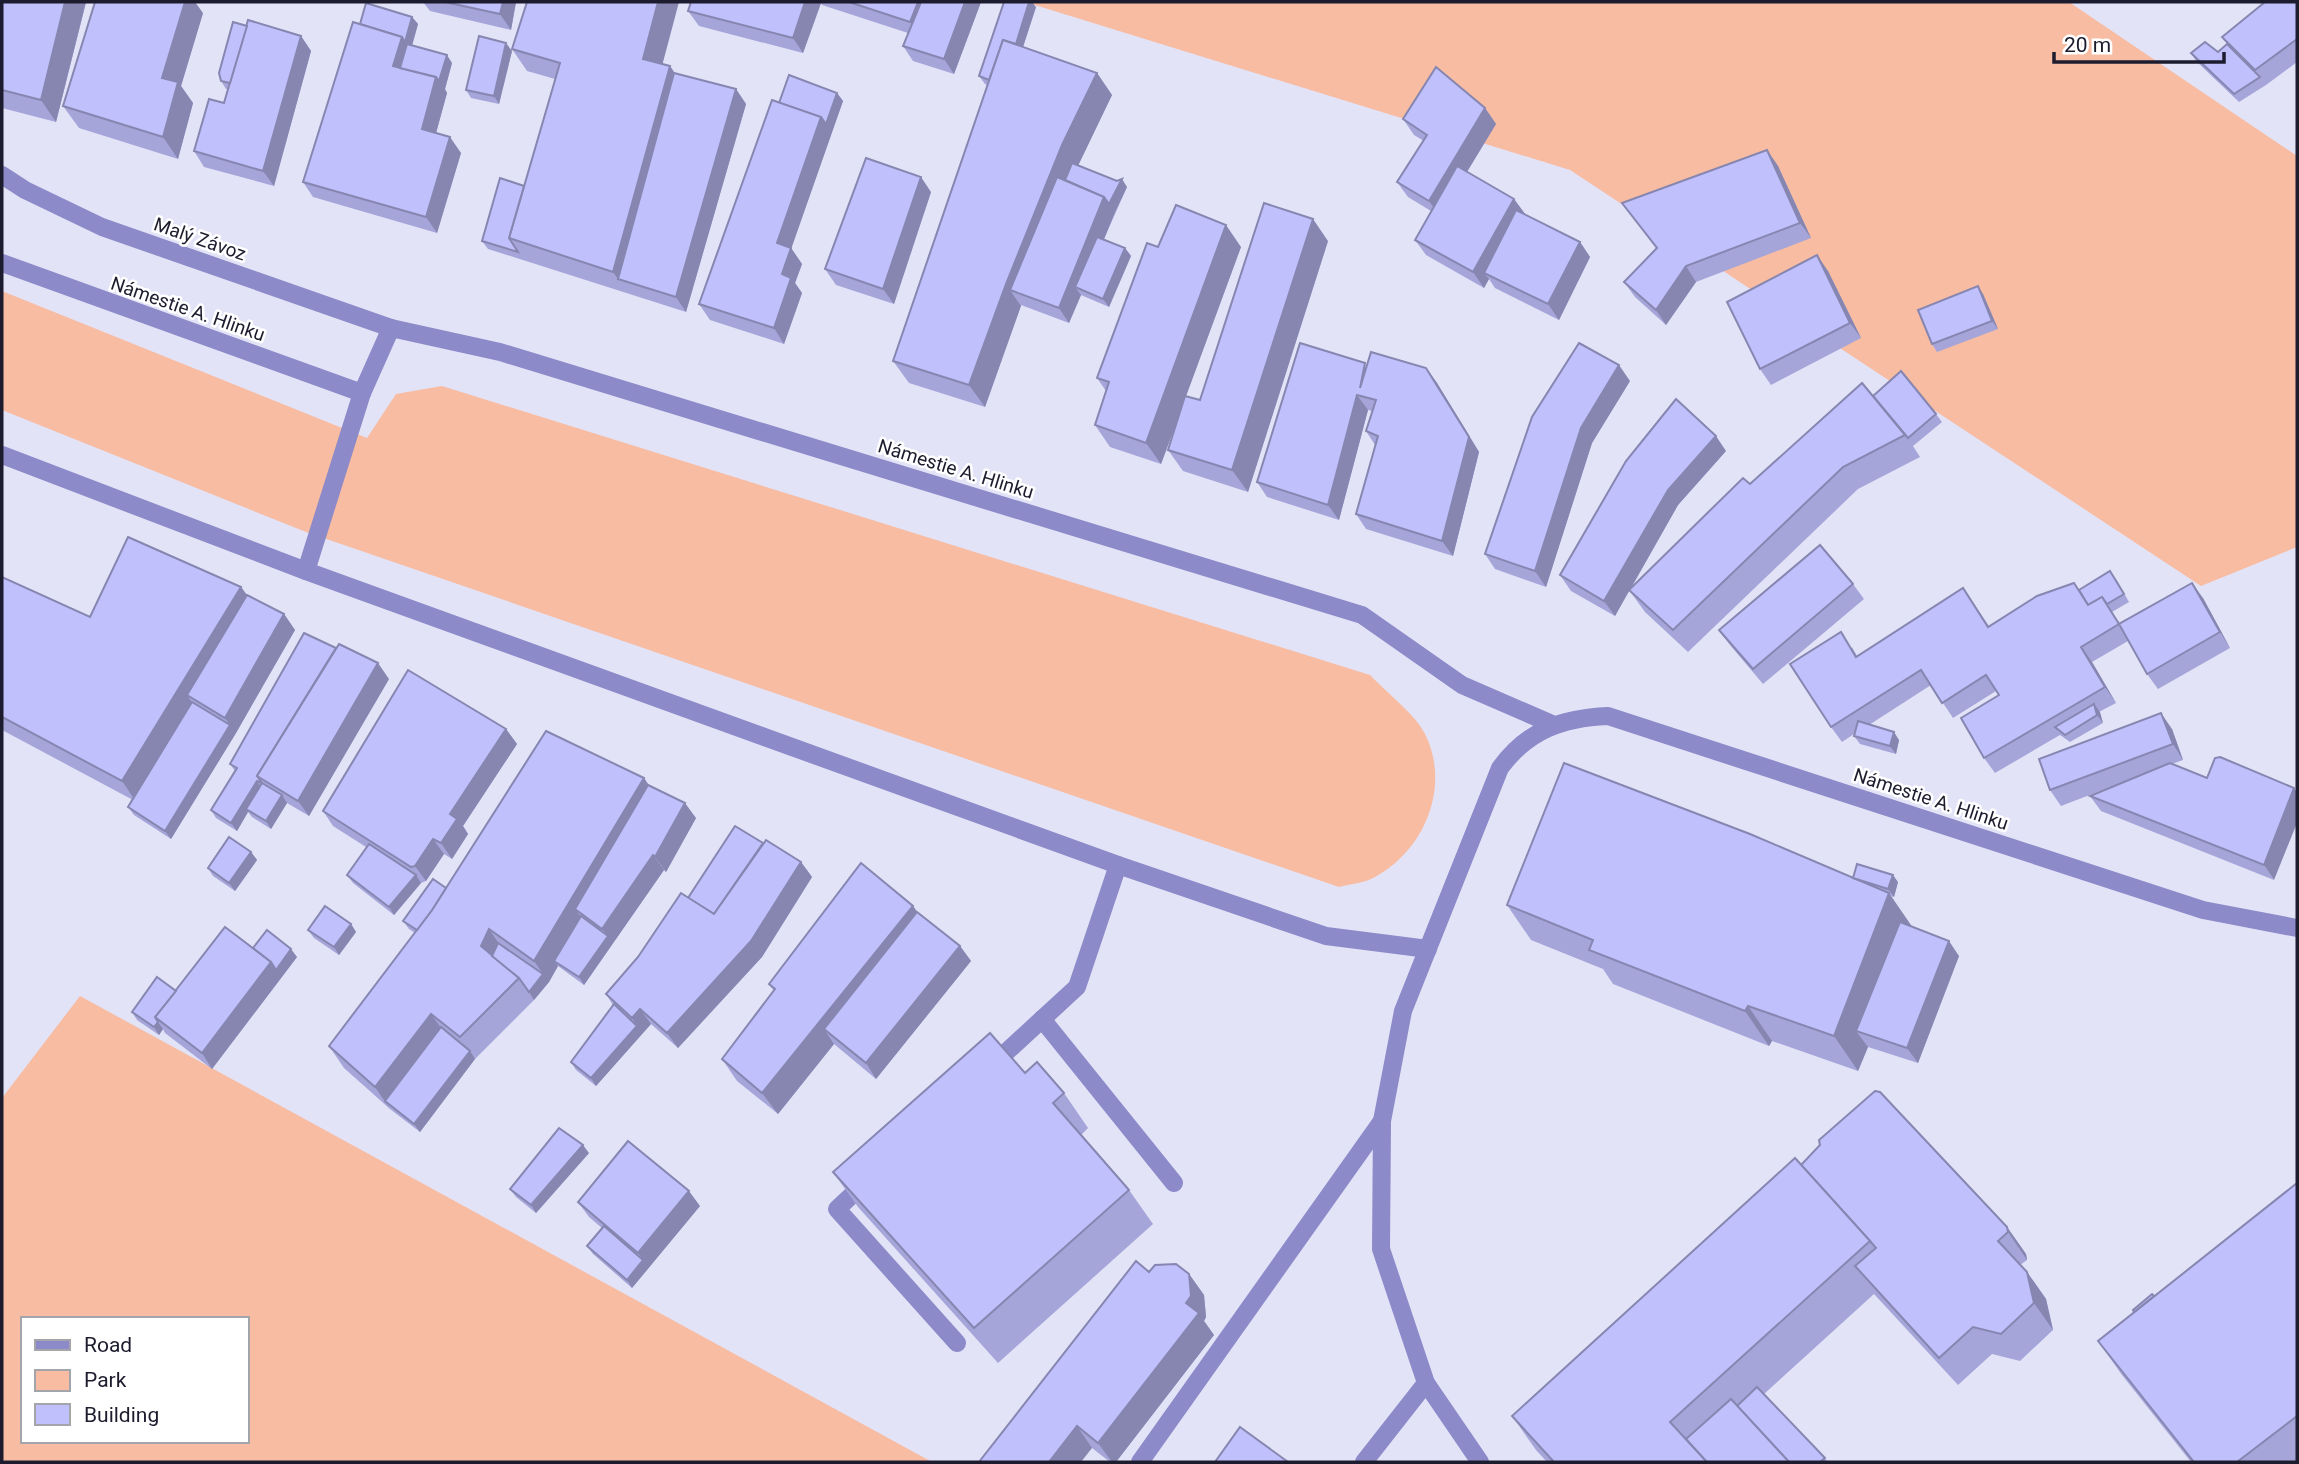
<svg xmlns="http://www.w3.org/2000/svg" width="2299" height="1464" font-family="Roboto,sans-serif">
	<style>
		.green { fill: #f7bca2; fill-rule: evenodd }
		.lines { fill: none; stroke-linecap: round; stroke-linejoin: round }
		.minor { stroke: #8c8ac8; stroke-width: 18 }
		.wall { fill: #a5a5da }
		.shaded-wall { fill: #8686b1 }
		.building { fill: #c0c0fd; stroke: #8686b1; stroke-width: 2 }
		.labels { text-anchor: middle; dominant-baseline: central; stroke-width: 5; stroke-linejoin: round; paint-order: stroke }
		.street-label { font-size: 19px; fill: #1c1c2e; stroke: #fff }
	</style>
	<rect width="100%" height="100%" fill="#e3e3f8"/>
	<!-- green -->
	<g class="green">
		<polygon points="1025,2 2069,2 2297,156 2297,547 2201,586 1570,170"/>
		<path d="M2 291 367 438 396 394 442 386 1370 675C1385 691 1416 715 1425 734 1451 786 1425 850 1375 877 1365 883 1350 884 1339 887L306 532 2 410Z"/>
		<path d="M80 996 932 1462H6L2 1459V1098ZM23 1319H247V1441H23Z"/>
	</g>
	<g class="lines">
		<!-- minor -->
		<g class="minor">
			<polyline points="2,175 25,190 102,227 391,328"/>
			<polyline points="2,263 362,393 391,328 500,352 1362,615 1462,685 1552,724"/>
			<polyline points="2,455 306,571 1118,865 1326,936 1428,949"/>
			<polyline points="306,571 362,393"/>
			<polyline points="1042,1019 1174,1183"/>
			<polyline points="989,1068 1077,987 1118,865"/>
			<polyline points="868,1180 837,1209 957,1343"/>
			<polyline points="1140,1462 1382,1121"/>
			<polyline points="1364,1462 1426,1383"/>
			<path d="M1480 1462 1426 1383 1381 1249 1382 1121 1403 1011 1500 768C1528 730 1562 718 1608 716L2203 910 2297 928"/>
		</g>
	</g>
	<!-- wall -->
	<g class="wall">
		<polygon points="2,2 86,2 56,122 2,108"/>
		<polygon points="423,2 516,2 511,30 430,11"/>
		<polygon points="691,2 981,2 954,74 913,61 903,46 908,33 822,5 821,3 803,53 699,26 688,11"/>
		<polygon points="2297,2 2297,62 2266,85 2239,102 2196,61 2191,53 2218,52 2227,44 2222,37"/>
		<polygon points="1036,7 1023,47 1097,73 1112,95 1078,165 1127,187 1104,239 1125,248 1131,256 1109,307 1081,295 1069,323 1021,305 985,407 909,383 893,361 987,85 985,84 979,76"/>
		<polygon points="203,13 181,86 193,103 178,159 79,128 63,106"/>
		<polygon points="412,17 418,24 412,46 452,63 445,89 447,93 436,133 461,153 437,233 313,197 303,182 359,24"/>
		<polygon points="247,26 301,36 311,51 274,186 204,167 194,151 224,103 228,89 226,89 221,81"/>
		<polygon points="512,49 662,64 670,66 674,73 736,89 746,104 686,312 488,249 482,241 524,186 555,79 527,71"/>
		<polygon points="512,51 499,104 471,98 466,90"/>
		<polygon points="837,93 843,101 791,248 802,264 795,283 802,293 784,344 710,320 699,304 779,103"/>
		<polygon points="1485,108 1496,124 1467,172 1514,199 1525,214 1580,242 1590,257 1559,320 1495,288 1489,279 1484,288 1426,255 1415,240 1431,211 1408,197 1397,182 1424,141 1414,135 1403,119"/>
		<polygon points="1767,150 1778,166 1811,238 1696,282 1666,325 1635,297 1624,282 1656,248 1622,203"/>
		<polygon points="931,192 894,304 836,285 825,269"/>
		<polygon points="1328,241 1248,492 1183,471 1168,450 1175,427 1161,464 1110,447 1095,425 1106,391 1097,378 1158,247 1241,247 1186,396 1200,400"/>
		<polygon points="1828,271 1861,338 1771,385 1760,369"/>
		<polygon points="1983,294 1998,329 1937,352 1932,344"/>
		<polygon points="1367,366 1426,368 1437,383 1479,452 1453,556 1366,529 1356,514 1375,445 1366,431 1372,411 1368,410 1339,520 1267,497 1257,482"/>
		<polygon points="1630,381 1592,443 1546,587 1495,569 1485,554"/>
		<polygon points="1873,396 1936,414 1942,422 1913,446 1920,457 1858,489 1688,652 1645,612 1629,590 1615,616 1571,591 1560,575 1726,451 1678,505 1630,590 1750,484"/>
		<polygon points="2,577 90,617 241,587 247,595 284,614 295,630 236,733 171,839 134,815 128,807 133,800 2,730"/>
		<polygon points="2116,579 2129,602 2112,612 2120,624 2203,598 2230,648 2158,689 2147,674 2128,641 2092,662 2116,703 2099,712 2103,723 2070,742 2060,735 1995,773 1984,758 1999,695 1996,691 1953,718 1931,685 1869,725 1899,740 1896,754 1860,744 1854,736 1854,734 1842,742 1831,727 1852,647 1857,656 1963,588 1989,626 2079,590"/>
		<polygon points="1853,584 1864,599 1763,684 1730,645 1719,630"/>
		<polygon points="389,679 309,816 287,803 271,829 252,817 248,812 237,831 216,818 211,810 235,771 230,764"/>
		<polygon points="506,729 517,744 463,826 468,834 452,859 444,854 426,881 421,883 394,915 353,883 347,875 366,847 333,826 323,811"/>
		<polygon points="2172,729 2183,760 2172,764 2207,778 2274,880 2101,811 2090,796 2126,781 2061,806 2050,790"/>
		<polygon points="644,778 648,785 696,818 666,872 664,870 584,985 558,966 549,982 534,1000 475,1059 420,1132 390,1109 344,1068 329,1046 415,933 409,929 403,921 446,888"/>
		<polygon points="763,843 801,862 812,877 762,957 678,1048 651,1024 596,1086 576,1070 571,1062 613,1005 606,994 688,898"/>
		<polygon points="251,852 257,860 235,891 213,876 208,868"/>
		<polygon points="1853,878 1898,882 1894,897 1890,896 1912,927 1959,956 1918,1063 1868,1047 1858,1071 1772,1041 1769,1046 1613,984 1603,969 1531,940 1507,905"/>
		<polygon points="913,906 917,912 960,946 971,961 876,1079 834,1044 778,1114 737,1081 722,1059 774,991 769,984"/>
		<polygon points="351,924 356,932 339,955 314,938 308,930"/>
		<polygon points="253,948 297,957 212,1069 165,1033 163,1029 159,1035 137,1020 132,1012 176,991"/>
		<polygon points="1025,1073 1064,1093 1088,1128 1081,1135 1129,1190 1153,1224 998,1363 858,1207 833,1172"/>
		<polygon points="589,1153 536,1213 516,1197 510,1189"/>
		<polygon points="1801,1165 2007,1227 2026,1254 2027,1260 2020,1265 2027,1272 2046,1299 2053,1330 2020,1361 1992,1354 1958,1385 1874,1294 1764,1394 1828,1462 1547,1462 1536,1450 1512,1416"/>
		<polygon points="2297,1183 2297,1462 2191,1462 2122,1375 2098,1341"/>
		<polygon points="578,1202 700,1206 632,1288 593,1254 587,1246 602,1228 589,1217"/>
		<polygon points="1149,1272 1189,1274 1204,1295 1206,1317 1204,1321 1214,1335 1116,1462 1110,1462 1092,1448 979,1462"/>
	</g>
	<!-- shaded-wall -->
	<g class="shaded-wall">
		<polygon points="65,2 86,2 56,122 41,100"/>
		<polygon points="185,2 195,2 203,13 181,86 193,103 178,159 163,137 162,78"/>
		<polygon points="503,2 516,2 511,30 500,14"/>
		<polygon points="658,2 679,2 658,81 643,59"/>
		<polygon points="805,2 821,3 803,53 793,38"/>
		<polygon points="918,2 935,2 920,37 910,22"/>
		<polygon points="965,2 981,2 954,74 944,59"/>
		<polygon points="1029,2 1032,2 1036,7 1008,93 1003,85"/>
		<polygon points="412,17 418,24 411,49 406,75 393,66 402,37"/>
		<polygon points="301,36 311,51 274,186 263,171"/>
		<polygon points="506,43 512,51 499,104 494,96"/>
		<polygon points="447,55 452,63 445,89 447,93 433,144 422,129 436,77"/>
		<polygon points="670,66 685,88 618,279 613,272"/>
		<polygon points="1097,73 1112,95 1078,166 1010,290 1021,306 985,407 969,385 1006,284 1062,145"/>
		<polygon points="736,89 746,104 686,312 676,297"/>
		<polygon points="837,93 843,101 788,258 777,243 821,117"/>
		<polygon points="1485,108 1496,124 1440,216 1429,201"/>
		<polygon points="450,137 461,153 437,233 426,217"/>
		<polygon points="1767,150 1778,166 1811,238 1800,223"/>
		<polygon points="921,177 931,192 894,304 883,289"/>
		<polygon points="1122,179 1127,187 1115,212 1083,291 1075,287 1081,295 1069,323 1059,308 1104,197"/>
		<polygon points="1514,199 1525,214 1484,273 1489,279 1484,288 1473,272"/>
		<polygon points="1313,219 1328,241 1248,492 1232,470"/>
		<polygon points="1226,225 1241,247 1161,464 1146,443"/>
		<polygon points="1580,242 1590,257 1559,320 1548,304"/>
		<polygon points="791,248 802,264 795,283 802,293 784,344 774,328 782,274"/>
		<polygon points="1125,248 1131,256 1109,307 1103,299"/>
		<polygon points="1817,255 1828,271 1861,338 1850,323"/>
		<polygon points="1686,266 1696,282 1666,325 1656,310"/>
		<polygon points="1978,286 1983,294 1998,329 1992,321"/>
		<polygon points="1619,365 1630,381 1592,443 1546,587 1535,571 1581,428"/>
		<polygon points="1426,368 1437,383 1479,452 1453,556 1442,541"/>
		<polygon points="1357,395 1368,410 1339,520 1328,505"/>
		<polygon points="1716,436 1726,451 1678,505 1615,616 1604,601 1668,490"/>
		<polygon points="2192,583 2203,598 2230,648 2220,632"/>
		<polygon points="241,587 257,609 187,695 196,708 137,803 122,781"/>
		<polygon points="284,614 295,630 236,733 171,839 165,831 230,725 225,718"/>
		<polygon points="2081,647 2092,662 2116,703 2105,687"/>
		<polygon points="378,663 389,679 309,816 298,801"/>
		<polygon points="2094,704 2100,712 2103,723 2097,715"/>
		<polygon points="2161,713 2172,729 2183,760 2173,744"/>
		<polygon points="506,729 517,744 463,826 468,834 452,859 441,843 450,814"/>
		<polygon points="1894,732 1899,740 1896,754 1890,746"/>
		<polygon points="644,778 659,800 575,909 585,922 554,961 558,966 549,982 534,1000 529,992 543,974 534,961"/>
		<polygon points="257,781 262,789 246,809 248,812 237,831 231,823"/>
		<polygon points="2294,788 2297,792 2297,823 2274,880 2264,865"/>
		<polygon points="282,795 287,803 271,829 266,821"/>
		<polygon points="685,803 696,818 666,872 655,857"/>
		<polygon points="433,839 444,854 426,881 415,866"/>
		<polygon points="251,852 257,860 235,891 229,883"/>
		<polygon points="653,855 664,870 584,985 579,977 608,936 602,929"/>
		<polygon points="801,862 812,877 762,957 678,1048 667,1033"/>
		<polygon points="416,875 421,883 394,915 389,907"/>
		<polygon points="1893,875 1898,882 1894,897 1888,889"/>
		<polygon points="1889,893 1913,928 1856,1031 1868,1047 1858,1071 1834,1036"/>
		<polygon points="913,906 928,927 824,1029 834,1044 778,1114 762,1093"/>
		<polygon points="351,924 356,932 339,955 334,947"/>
		<polygon points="489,929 504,951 490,960 481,946"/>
		<polygon points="1949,941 1959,956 1918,1063 1907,1048"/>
		<polygon points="960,946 971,961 876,1079 866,1063"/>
		<polygon points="291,949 297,957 212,1069 202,1053 271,962"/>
		<polygon points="1748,1006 1772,1041 1769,1046 1745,1011"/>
		<polygon points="640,1009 651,1024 596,1086 591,1078 637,1026 632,1018"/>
		<polygon points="431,1014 446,1035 385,1101 390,1109 375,1087"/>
		<polygon points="158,1022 163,1029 159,1035 154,1027"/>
		<polygon points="470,1051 475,1059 420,1132 414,1124"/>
		<polygon points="583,1145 589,1153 536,1213 531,1205"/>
		<polygon points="689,1191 700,1206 632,1288 627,1280 643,1260 638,1253"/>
		<polygon points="2007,1227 2026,1254 2027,1260 2008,1232"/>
		<polygon points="2027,1272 2046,1299 2053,1330 2034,1303"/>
		<polygon points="1189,1274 1204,1295 1206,1317 1204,1321 1214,1335 1116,1462 1112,1462 1098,1443 1186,1303"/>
		<polygon points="1077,1426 1092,1448 1081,1462 1049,1462"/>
	</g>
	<!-- building -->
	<g class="building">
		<polygon points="2,2 65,2 41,100 2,90"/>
		<polygon points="95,2 185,2 162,78 178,82 163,137 63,106"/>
		<polygon points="445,2 503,2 500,14"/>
		<polygon points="527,2 658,2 643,59 670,66 613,272 509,238 560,63 512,49"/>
		<polygon points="691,2 805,2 793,38 688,11"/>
		<polygon points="849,2 918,2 910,22"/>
		<polygon points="921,2 965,2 944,59 903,46"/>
		<polygon points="1004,2 1029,2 1016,44 1003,40 989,80 979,76"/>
		<polygon points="2265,2 2297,2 2297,39 2255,70 2222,37"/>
		<polygon points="366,3 412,17 405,42 402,37 360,24"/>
		<polygon points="248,20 301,36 263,171 194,151 209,99 224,103"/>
		<polygon points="233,22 247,26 230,83 221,81 219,73"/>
		<polygon points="353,22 402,37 393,66 436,77 422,129 450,137 426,217 303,182"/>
		<polygon points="479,36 506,43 494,96 466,90"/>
		<polygon points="1003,40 1097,73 1062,145 1006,284 969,385 893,361"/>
		<polygon points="2205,42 2218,52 2227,44 2260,77 2234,94 2191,53"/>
		<polygon points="407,44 447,55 439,81 436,77 400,68"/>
		<polygon points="1436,67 1485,108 1429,201 1397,182 1427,135 1403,119"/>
		<polygon points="674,73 736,89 676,297 618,279"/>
		<polygon points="789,75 837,93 826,124 821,117 779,103"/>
		<polygon points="772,100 821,117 777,243 791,248 782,274 791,278 774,328 699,304"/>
		<polygon points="1767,150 1800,223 1686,266 1656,310 1624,282 1657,248 1622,203"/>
		<polygon points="866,158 921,177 883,289 825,269"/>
		<polygon points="1072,163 1117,181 1122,179 1109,204 1104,197 1065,180"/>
		<polygon points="1457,166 1514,199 1473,272 1415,240"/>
		<polygon points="1057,177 1104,197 1059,308 1010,290"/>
		<polygon points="500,178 524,186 509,238 518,252 482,241"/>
		<polygon points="1264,203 1313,219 1232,470 1168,450 1185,396 1200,400"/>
		<polygon points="1176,205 1226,225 1146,443 1095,425 1109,382 1097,378 1147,243 1158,247"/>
		<polygon points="1516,210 1580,242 1548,304 1484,273"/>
		<polygon points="1097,237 1125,248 1103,299 1075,287"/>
		<polygon points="1817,255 1850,323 1760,369 1727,302"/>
		<polygon points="1978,286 1992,321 1932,344 1918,310"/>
		<polygon points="1300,343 1365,363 1360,388 1371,352 1426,368 1469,437 1442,541 1356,514 1378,436 1366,431 1376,400 1357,395 1328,505 1257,482"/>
		<polygon points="1579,343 1619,365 1581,428 1535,571 1485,554 1532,417"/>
		<polygon points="1901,371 1936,414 1908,438 1873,396"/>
		<polygon points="1862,383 1905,435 1843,467 1673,630 1629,590 1743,478 1750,484"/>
		<polygon points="1676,399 1716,436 1668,490 1604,601 1560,575 1626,461"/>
		<polygon points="128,537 241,587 122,781 2,717 2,577 90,617"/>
		<polygon points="1820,545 1853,584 1753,669 1719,630"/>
		<polygon points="2110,571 2124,594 2107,604 2102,597 2088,605 2079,590"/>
		<polygon points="2074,583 2088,605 2102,597 2119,624 2081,647 2105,687 1984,758 1961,718 1999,695 1986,675 1942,703 1921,670 1831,727 1790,664 1841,632 1856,657 1963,588 1988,627 2037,596"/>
		<polygon points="2192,583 2220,632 2147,674 2119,624"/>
		<polygon points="247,595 284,614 225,718 187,695"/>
		<polygon points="304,633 336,648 257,776 262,783 257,781 231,823 211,810 237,768 230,764"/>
		<polygon points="339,644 378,663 298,801 257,776"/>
		<polygon points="408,670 506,729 450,814 457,819 441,843 433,839 415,866 411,867 323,811"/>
		<polygon points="192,702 230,725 165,831 128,807"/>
		<polygon points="2094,704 2097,715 2065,735 2055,727"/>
		<polygon points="2161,713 2173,744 2050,790 2039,759"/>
		<polygon points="1858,721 1894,732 1890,746 1854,736"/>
		<polygon points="546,731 644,778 534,961 489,929 481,946 519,978 460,1037 431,1014 375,1087 329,1046 432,910"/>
		<polygon points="2220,757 2294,788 2264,865 2090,796 2170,763 2207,778 2215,758"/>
		<polygon points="1564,763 1750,834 1889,893 1834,1036 1748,1006 1745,1011 1589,950 1593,940 1507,905"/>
		<polygon points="262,783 282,795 266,821 246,809"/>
		<polygon points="648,785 685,803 655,857 653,855 602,929 575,909"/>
		<polygon points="735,826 763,843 714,914 688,898"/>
		<polygon points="229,837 251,852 229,883 208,868"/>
		<polygon points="766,840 801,862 751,941 667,1033 640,1009 632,1018 606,994 638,957 681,893 714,914"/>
		<polygon points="369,844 416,875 389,907 347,875"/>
		<polygon points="861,863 913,906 762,1093 722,1059 775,989 769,984"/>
		<polygon points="1857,864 1893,875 1888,889 1853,878"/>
		<polygon points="433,879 446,888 432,910 417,930 403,921"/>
		<polygon points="325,906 351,924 334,947 308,930"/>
		<polygon points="917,912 960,946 866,1063 824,1029"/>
		<polygon points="581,916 608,936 579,977 554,961"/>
		<polygon points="1900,922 1949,941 1907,1048 1856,1031"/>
		<polygon points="225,927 271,962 202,1053 155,1017"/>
		<polygon points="267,930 291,949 276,970 271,962 253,948"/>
		<polygon points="498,943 543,974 529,992 519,978 492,956"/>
		<polygon points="157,977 176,991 155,1017 158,1022 154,1027 132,1012"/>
		<polygon points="614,1004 637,1026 591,1078 571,1062"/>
		<polygon points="441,1027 470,1051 414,1124 385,1101"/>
		<polygon points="990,1033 1025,1073 1037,1062 1064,1093 1053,1103 1129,1190 974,1328 833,1172"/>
		<polygon points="1875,1091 1880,1092 2007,1227 2008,1232 1998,1241 2027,1272 2034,1303 2001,1334 1973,1327 1939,1358 1855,1266 1876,1248 1870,1241 1801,1165 1820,1145 1819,1140"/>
		<polygon points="559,1128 583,1145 531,1205 510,1189"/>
		<polygon points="628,1141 689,1191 638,1253 578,1202"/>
		<polygon points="1795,1158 1870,1241 1670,1422 1707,1462 1554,1462 1512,1416"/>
		<polygon points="2297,1183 2297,1416 2237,1462 2194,1462 2098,1341"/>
		<polygon points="604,1226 643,1260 627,1280 587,1246"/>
		<polygon points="1136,1261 1149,1272 1155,1265 1176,1264 1189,1274 1191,1296 1186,1303 1199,1313 1098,1443 1077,1426 1049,1462 979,1462"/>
		<polygon points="2152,1294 2154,1296 2134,1312 2133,1310"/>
		<polygon points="1757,1387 1825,1458 1820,1462 1789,1462 1737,1406"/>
		<polygon points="1731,1399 1789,1462 1707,1462 1686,1439"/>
		<polygon points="1240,1427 1288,1462 1215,1462"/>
	</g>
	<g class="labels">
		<!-- street labels -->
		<g class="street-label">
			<text transform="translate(200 239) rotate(19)">Malý Závoz</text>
			<text transform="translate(188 309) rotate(19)">Námestie A. Hlinku</text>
			<text transform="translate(956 469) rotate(17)">Námestie A. Hlinku</text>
			<text transform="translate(1931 799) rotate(18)">Námestie A. Hlinku</text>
		</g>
	</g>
	<!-- border -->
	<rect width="2299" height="1464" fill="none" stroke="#1c1c2e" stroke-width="7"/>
	<!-- legend -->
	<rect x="21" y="1317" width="228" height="126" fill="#ffffff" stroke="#a4a4ab" stroke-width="2"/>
	<rect x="35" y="1340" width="35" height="10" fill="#8c8ac8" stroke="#a4a4ab" stroke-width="2"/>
	<text x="84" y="1352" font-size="21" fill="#1c1c2e">Road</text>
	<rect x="35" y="1370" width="35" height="21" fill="#f7bca2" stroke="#a4a4ab" stroke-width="2"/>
	<text x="84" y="1387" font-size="21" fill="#1c1c2e">Park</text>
	<rect x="35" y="1404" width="35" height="21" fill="#c0c0fd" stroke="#a4a4ab" stroke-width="2"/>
	<text x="84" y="1422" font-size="21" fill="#1c1c2e">Building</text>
	<!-- scale -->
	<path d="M2054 52v10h170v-10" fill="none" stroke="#1c1c2e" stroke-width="3.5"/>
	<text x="2064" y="52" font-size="21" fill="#1c1c2e" stroke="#ffffff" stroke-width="5" paint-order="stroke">20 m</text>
</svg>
